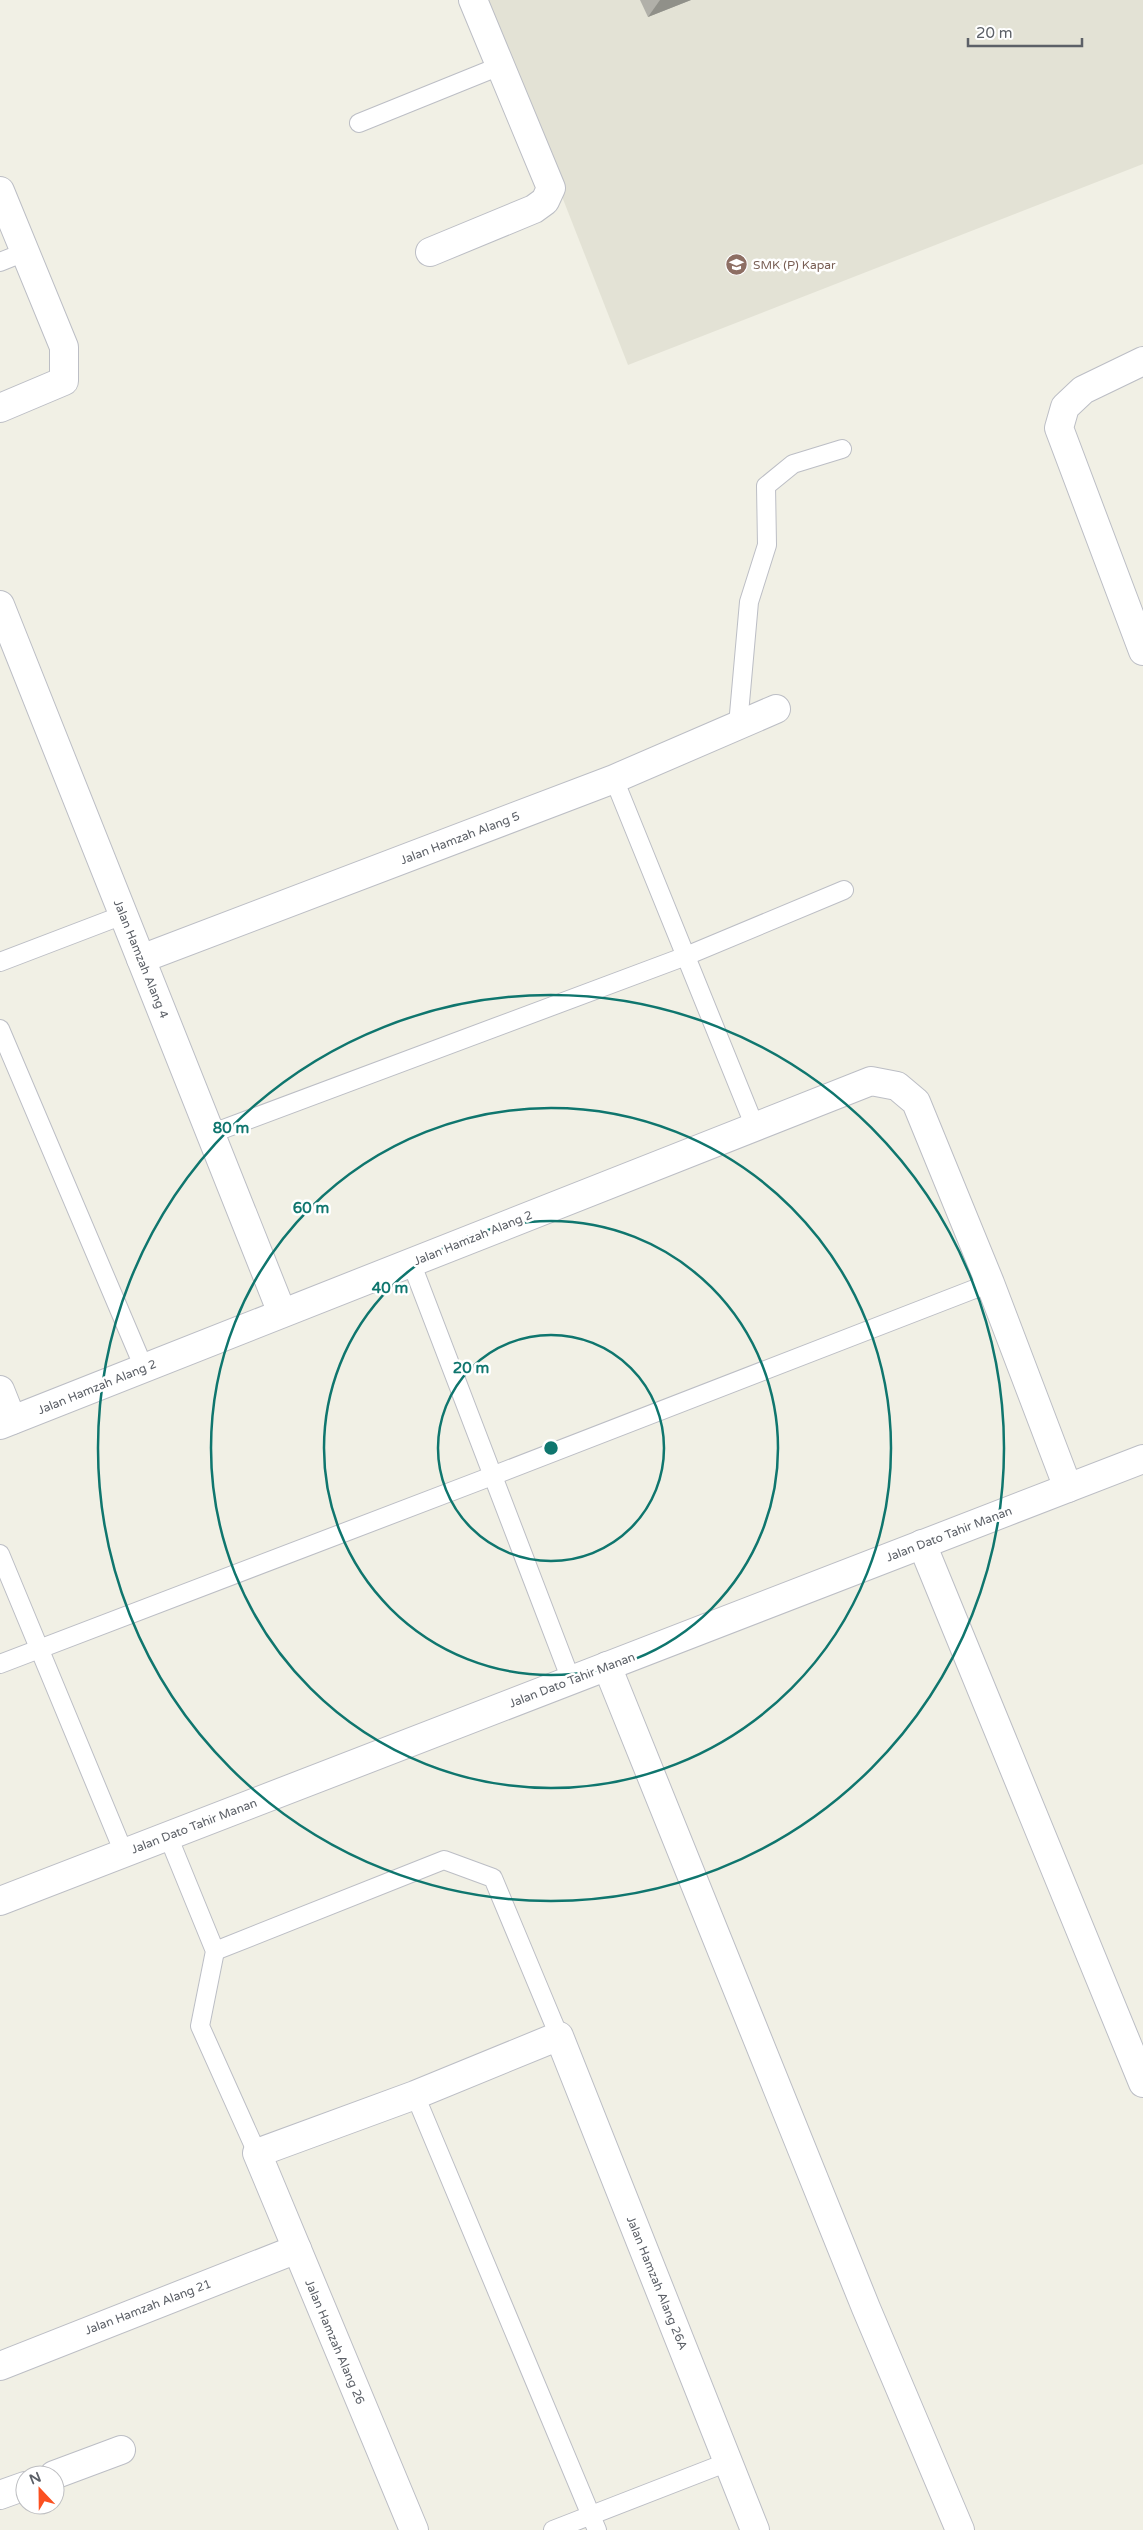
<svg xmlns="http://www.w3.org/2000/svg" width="1143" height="2530" font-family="'Varela Round',sans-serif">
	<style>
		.education { fill: #e3e2d5 }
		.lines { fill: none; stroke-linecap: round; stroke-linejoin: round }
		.lane-casing { stroke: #bcbec5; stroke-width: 20 }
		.street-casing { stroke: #bcbec5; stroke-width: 30 }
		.lane { stroke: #fff; stroke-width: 18 }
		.street { stroke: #fff; stroke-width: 28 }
		.wall { fill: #b1b0a9 }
		.shaded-wall { fill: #909089 }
		.ring { fill: none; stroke: #0f766e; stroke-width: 2.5 }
		.labels { text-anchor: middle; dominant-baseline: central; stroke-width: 5; stroke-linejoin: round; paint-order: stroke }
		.education-label { font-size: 12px; fill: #785e54; stroke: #fff; text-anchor: start }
		.street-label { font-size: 12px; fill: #5c6067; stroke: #fff }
		.centre { fill: #0f766e; stroke: #fff; stroke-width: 2.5 }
		.ring-label { font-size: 15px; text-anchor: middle; font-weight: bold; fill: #0f766e; stroke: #fff; stroke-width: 5; stroke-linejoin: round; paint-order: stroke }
	</style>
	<rect width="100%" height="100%" fill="#f1f0e5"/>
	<!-- education -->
	<polygon class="education" points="485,0 1143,0 1143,164 628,365"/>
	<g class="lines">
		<defs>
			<g id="lane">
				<polyline points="359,123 500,66"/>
				<polyline points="0,262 25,252"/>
				<polyline points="738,725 749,602 767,545 766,486 793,464 842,449"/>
				<polyline points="614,779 755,1127"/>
				<polyline points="0,962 123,915"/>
				<polyline points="0,1029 144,1368"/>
				<polyline points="210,1134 686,956 844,890"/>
				<polyline points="411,1262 571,1680"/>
				<polyline points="0,1554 124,1853"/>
				<polyline points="0,1664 492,1476 990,1283"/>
				<polyline points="168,1836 215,1951 200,2026 257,2153"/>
				<polyline points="215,1951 444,1860 493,1878 559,2036"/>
				<polyline points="415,2095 597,2530"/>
				<polyline points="553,2530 728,2462"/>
			</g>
			<g id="street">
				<polyline points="0,191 64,347 64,381 0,408"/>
				<polyline points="430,252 534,209 545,201 551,188 473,0"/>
				<polyline points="1143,361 1083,390 1065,407 1059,428 1143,651"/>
				<polyline points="0,605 282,1313"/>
				<polyline points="141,959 614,779 776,709"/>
				<polyline points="0,1390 12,1420"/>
				<polyline points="0,1425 871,1081 897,1086 916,1102 990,1283 1068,1488"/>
				<polyline points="922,1544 1143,2083"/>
				<polyline points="607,1666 866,2308 960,2530"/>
				<polyline points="0,1901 1143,1459"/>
				<polyline points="0,2366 297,2249"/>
				<polyline points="54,2475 121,2450"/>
				<polyline points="0,2495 25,2486"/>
				<polyline points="414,2530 257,2153 415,2095 559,2036 755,2530"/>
			</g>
		</defs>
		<!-- lane casing -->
		<use href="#lane" class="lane-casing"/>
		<!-- street casing -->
		<use href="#street" class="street-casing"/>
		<!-- lane -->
		<use href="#lane" class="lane"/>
		<!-- street -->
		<use href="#street" class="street"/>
	</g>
	<!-- wall -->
	<polygon class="wall" points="640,0 691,0 648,17"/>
	<!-- shaded-wall -->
	<polygon class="shaded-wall" points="660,0 691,0 648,17"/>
	<!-- distance rings -->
	<g class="ring">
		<circle cx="551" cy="1448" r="113"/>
		<circle cx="551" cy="1448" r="227"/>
		<circle cx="551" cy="1448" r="340"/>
		<circle cx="551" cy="1448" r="453"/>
	</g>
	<!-- icons -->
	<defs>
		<symbol id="school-disc" viewBox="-11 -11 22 22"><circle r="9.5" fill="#8d6e63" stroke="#fff"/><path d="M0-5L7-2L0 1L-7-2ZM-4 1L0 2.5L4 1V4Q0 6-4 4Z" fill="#fff"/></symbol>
	</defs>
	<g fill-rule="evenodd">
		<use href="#school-disc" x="724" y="252" width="25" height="25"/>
	</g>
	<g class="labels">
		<!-- education labels -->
		<g class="education-label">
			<text x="753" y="265">SMK (P) Kapar</text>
		</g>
		<!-- street labels -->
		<g class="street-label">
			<text transform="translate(460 838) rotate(-21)">Jalan Hamzah Alang 5</text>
			<text transform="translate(141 959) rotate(68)">Jalan Hamzah Alang 4</text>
			<text transform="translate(473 1238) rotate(-22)">Jalan Hamzah Alang 2</text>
			<text transform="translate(97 1387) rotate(-22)">Jalan Hamzah Alang 2</text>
			<text transform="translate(949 1534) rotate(-21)">Jalan Dato Tahir Manan</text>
			<text transform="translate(572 1680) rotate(-21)">Jalan Dato Tahir Manan</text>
			<text transform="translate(194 1826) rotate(-21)">Jalan Dato Tahir Manan</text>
			<text transform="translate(657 2283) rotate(68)">Jalan Hamzah Alang 26A</text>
			<text transform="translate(148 2307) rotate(-21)">Jalan Hamzah Alang 21</text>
			<text transform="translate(335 2342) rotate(67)">Jalan Hamzah Alang 26</text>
		</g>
	</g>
	<circle cx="551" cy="1448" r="8" class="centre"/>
	<g class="ring-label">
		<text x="231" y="1133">80 m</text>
		<text x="311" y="1213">60 m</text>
		<text x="390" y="1293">40 m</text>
		<text x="471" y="1373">20 m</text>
	</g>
	<!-- north arrow -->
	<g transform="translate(40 2490) rotate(338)"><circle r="24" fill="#ffffff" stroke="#bebfc2"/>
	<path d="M0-4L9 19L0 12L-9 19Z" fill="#fb5020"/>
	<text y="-8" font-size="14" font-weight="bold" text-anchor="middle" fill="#5c6067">N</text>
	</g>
	<!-- scale -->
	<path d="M968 38v8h114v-8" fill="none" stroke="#5c6067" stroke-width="2.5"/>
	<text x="976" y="38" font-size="15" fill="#5c6067" stroke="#ffffff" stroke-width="4" paint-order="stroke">20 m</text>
</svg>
